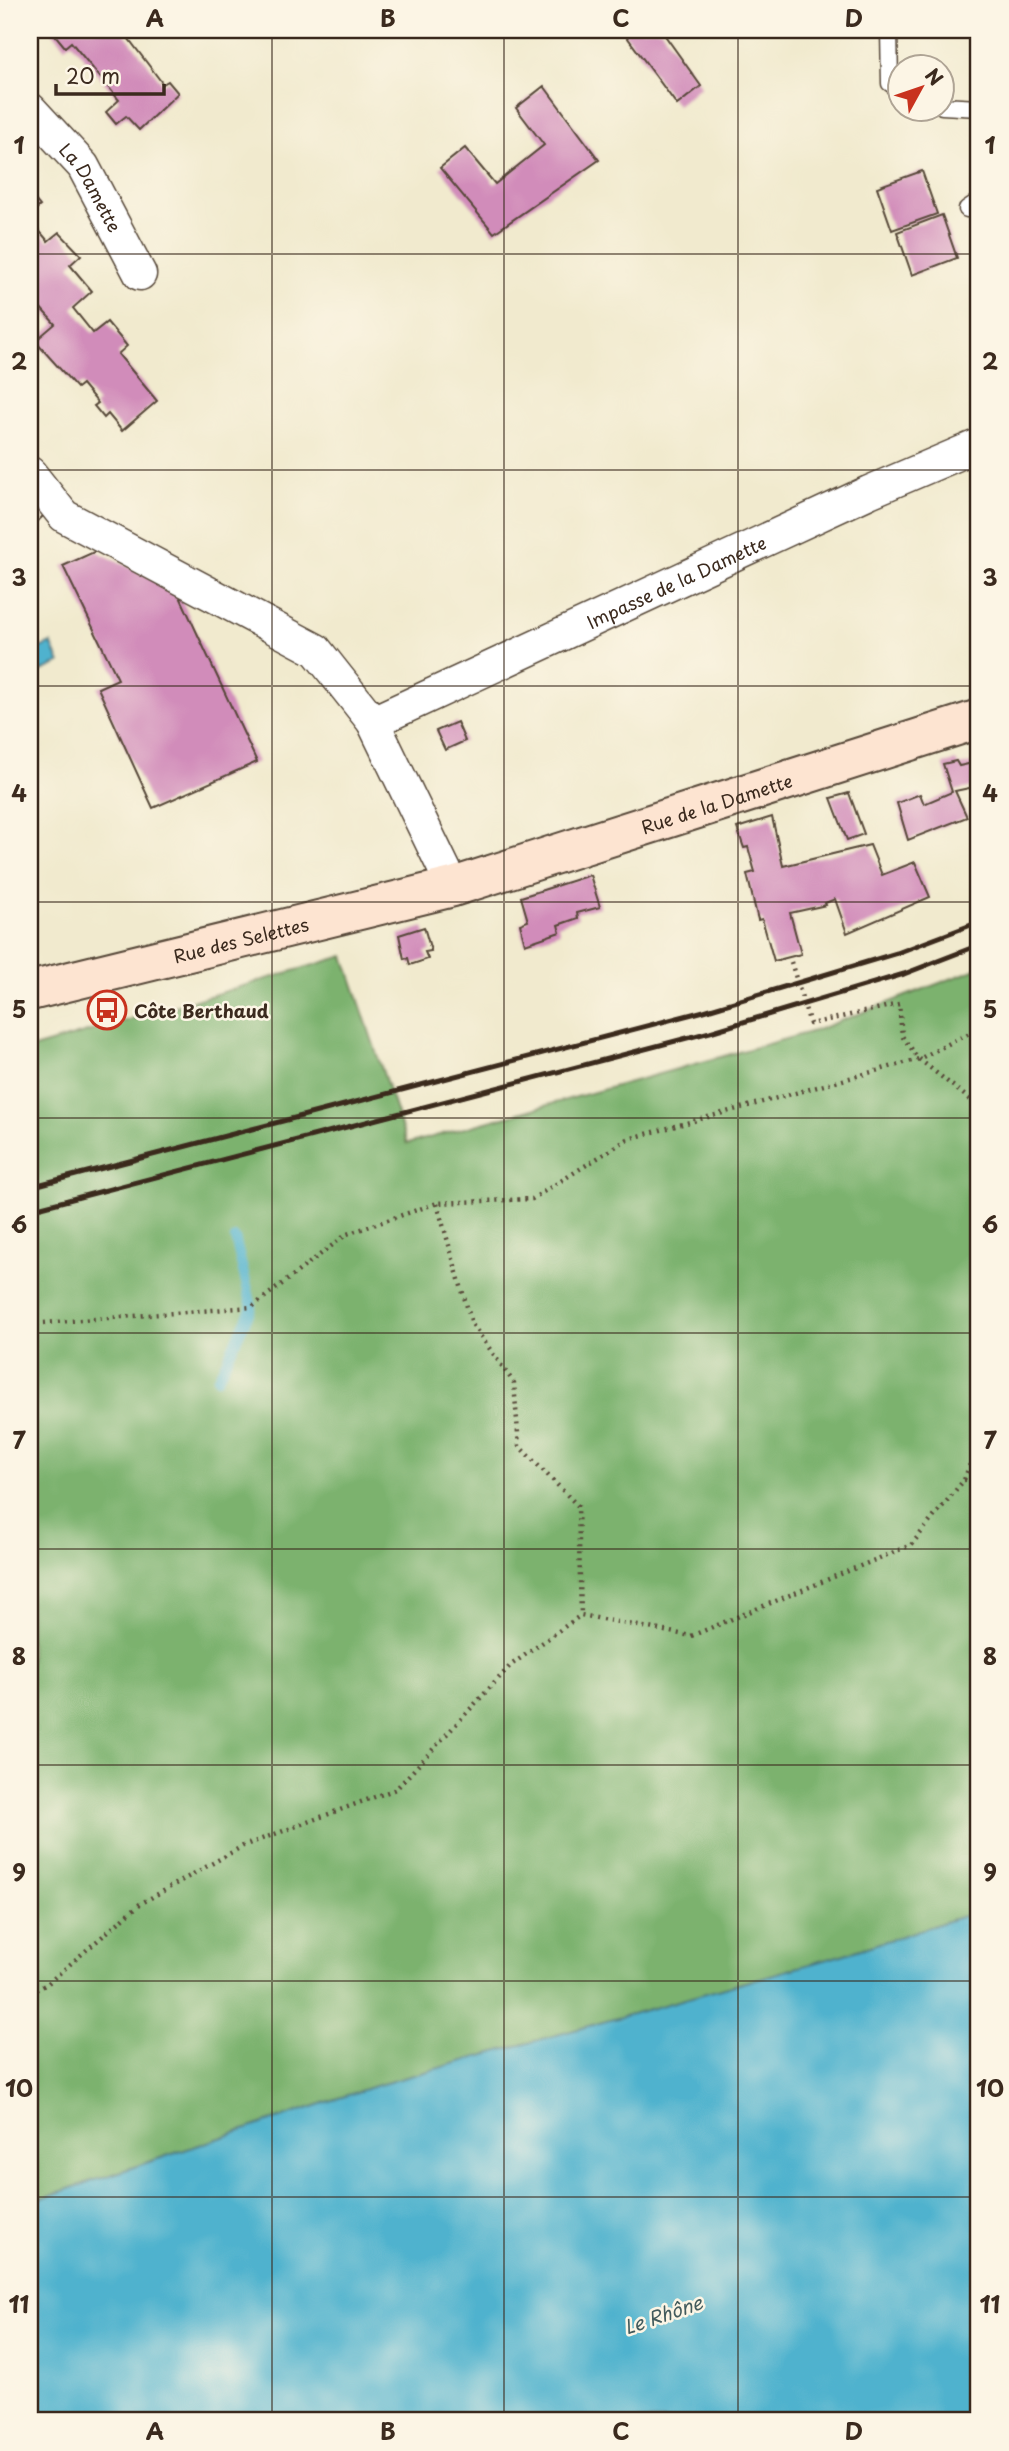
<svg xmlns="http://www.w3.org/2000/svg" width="1009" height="2451" font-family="'Playpen Sans',sans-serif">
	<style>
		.forest { fill: #7cb26e; stroke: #5c6e46; stroke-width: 2 }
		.water { fill: #4fb2ce; stroke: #456e76; stroke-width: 2 }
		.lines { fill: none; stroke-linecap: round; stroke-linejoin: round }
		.stream { stroke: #4fb2ce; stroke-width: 10 }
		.building { fill: #d18cba }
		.service-casing { stroke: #564738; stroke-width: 19 }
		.minor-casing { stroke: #564738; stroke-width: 35 }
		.secondary-casing { stroke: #564738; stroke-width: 42 }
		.path { stroke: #564738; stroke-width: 4.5; stroke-dasharray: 2 5; stroke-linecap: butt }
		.service { stroke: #fff; stroke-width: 16 }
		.minor { stroke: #fff; stroke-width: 32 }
		.secondary { stroke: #fde4d1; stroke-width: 38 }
		.rail { stroke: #3b2a1e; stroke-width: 5 }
		.grid { fill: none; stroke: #3b2a1e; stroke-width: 2; stroke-opacity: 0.55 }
		.labels { text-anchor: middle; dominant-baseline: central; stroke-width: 5; stroke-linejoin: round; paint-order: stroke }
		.street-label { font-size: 18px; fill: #3b2a1e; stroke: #fcf5e5 }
		.poi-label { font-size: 18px; font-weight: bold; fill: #3b2a1e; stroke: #fcf5e5; text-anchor: start }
		.water-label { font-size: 19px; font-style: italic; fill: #425a5c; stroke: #fcf5e5 }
		.neatline { fill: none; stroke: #3b2a1e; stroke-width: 2.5 }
		.grid-label { font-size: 23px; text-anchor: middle; font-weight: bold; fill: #3b2a1e }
	</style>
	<rect width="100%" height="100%" fill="#fcf5e5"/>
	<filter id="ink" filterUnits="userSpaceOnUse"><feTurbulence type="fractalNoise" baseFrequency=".0143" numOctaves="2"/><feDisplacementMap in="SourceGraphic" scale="14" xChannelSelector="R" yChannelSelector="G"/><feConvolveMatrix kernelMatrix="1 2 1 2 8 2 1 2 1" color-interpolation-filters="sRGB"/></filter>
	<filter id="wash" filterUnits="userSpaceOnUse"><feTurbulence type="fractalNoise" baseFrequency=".00686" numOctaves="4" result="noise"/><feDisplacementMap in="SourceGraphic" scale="28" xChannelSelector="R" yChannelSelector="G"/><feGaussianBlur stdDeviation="1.57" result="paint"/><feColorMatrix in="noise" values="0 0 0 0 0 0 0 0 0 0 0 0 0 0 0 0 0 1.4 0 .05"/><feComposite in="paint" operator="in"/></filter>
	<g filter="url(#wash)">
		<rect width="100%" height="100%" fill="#f1eace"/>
		<!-- forest -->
		<polygon class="forest" points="344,956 407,1144 814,1031 979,968 979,1911 842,1955 375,2086 30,2202 30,1049"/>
		<!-- water -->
		<g class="water">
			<polygon points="51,643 60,663 30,676 30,652"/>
			<polygon points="979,1911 979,2421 30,2421 30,2202 375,2086 842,1955"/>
		</g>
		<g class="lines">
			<!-- stream -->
			<polyline class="stream" points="218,1378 252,1307 235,1238"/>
		</g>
		<g id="blocks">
			<!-- building -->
			<g class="building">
				<polygon points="51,30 122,30 163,84 168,81 178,93 139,130 126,116 116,124 106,112 119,100 71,42 65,47"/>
				<polygon points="622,30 661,30 701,86 677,105"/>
				<polygon points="544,86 599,160 494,233 440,168 465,148 495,184 544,145 516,108"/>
				<polygon points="922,171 937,214 892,230 877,187"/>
				<polygon points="30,194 40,206 30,214"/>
				<polygon points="942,215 957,258 912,275 897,232"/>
				<polygon points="30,220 48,241 59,232 81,255 70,265 92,291 73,308 93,333 107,322 127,346 118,354 157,401 122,431 108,414 104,418 94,406 98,403 82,384 77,388 35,341 55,324 30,296"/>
				<polygon points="30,498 45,514 30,529"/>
				<polygon points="96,551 177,590 257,762 153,808 98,688 118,679 63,566"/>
				<polygon points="457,722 465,741 445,750 436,731"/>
				<polygon points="956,761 959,766 973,763 979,780 979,786 955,791 967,817 908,840 897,803 920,794 924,804 952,792 943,764"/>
				<polygon points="849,793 864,834 847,840 831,798"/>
				<polygon points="772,817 783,866 870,845 882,875 915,862 930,897 847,933 835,899 825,903 826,905 790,913 801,954 774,961 762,919 758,920 747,874 755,872 748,847 744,848 737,828"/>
				<polygon points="590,875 600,907 577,913 578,918 558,925 560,932 525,944 520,924 528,921 521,897"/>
				<polygon points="424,927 431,951 425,952 428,959 410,965 408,958 404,959 399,935"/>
			</g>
		</g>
	</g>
	<g filter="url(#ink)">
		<use href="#blocks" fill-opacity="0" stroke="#564738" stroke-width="2"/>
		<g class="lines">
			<defs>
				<g id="service">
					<polyline points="889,30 890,83 900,90"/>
					<polyline points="942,106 979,108"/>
					<polyline points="967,209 979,201"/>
				</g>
				<g id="minor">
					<path id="s1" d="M30 109 83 166 140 274"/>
					<polyline points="30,473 64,516 316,650 373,722 453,887"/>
					<path id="s2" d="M373 722 869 492 979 445"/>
				</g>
				<g id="secondary">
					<path id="s3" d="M30 991 453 887 979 719"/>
				</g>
			</defs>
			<!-- service casing -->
			<use href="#service" class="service-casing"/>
			<!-- minor casing -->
			<use href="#minor" class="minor-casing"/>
			<!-- secondary casing -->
			<use href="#secondary" class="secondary-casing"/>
			<!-- path -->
			<g class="path">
				<polyline points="791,962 810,1024 899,1004 902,1036 919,1059 979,1107"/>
				<polyline points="437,1204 472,1324 514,1383 519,1446 578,1506 581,1615"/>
				<polyline points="30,1324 252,1307 347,1234 437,1203 532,1199 628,1139 919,1059 979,1028"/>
				<polyline points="964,1480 979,1479"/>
				<polyline points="30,1993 47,1984 140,1904 243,1846 396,1789 511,1665 581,1615 691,1636 911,1545 964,1480 979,1440"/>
			</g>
			<!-- service -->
			<use href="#service" class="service"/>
			<!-- minor -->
			<use href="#minor" class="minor"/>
			<!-- secondary -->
			<use href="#secondary" class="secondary"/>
			<!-- rail -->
			<g class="rail">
				<polyline points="30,1187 704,1011 897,953 979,922"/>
				<polyline points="30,1210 710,1032 904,974 979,945"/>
			</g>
		</g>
	</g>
	<!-- grid -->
	<path class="grid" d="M272 30V2421M504 30V2421M738 30V2421M30 254H979M30 470H979M30 686H979M30 902H979M30 1118H979M30 1333H979M30 1549H979M30 1765H979M30 1981H979M30 2197H979"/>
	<!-- icons -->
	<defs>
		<symbol id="bus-ring" viewBox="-11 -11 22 22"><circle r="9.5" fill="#fcf5e5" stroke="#c8321e" stroke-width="1.5"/><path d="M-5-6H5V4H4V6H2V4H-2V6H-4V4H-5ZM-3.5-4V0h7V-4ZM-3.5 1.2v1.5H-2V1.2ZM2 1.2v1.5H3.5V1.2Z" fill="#c8321e"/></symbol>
	</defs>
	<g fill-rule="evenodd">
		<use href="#bus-ring" x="85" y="988" width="44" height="44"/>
	</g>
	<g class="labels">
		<!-- street labels -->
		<g class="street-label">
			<text stroke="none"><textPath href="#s1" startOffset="100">La Damette</textPath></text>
			<text stroke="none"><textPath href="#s2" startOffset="334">Impasse de la Damette</textPath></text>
			<text stroke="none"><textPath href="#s3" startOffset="712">Rue de la Damette</textPath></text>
			<text stroke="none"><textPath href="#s3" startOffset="217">Rue des Selettes</textPath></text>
		</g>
		<!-- poi labels -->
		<g class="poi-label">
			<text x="134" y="1010">Côte Berthaud</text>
		</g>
		<!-- water labels -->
		<g class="water-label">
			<text transform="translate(663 2314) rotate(-19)">Le Rhône</text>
		</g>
	</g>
	<!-- margin -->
	<rect width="1009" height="2451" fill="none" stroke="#fcf5e5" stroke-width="77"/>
	<!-- north arrow -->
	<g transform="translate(921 88) rotate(50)"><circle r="33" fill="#fcf5e5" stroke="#afa495" stroke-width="2"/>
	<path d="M0-5L12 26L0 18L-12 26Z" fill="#c8321e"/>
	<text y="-10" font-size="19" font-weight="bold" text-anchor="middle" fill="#3b2a1e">N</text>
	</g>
	<!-- scale -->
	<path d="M56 84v10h108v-10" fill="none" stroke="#3b2a1e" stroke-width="3.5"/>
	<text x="66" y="84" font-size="21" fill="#3b2a1e" stroke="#fcf5e5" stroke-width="5" paint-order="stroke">20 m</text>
	<rect x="38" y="38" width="932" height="2374" class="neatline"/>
	<g class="grid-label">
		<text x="155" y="27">A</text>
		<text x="388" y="27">B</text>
		<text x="621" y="27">C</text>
		<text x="854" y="27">D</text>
		<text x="19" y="154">1</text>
		<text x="990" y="154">1</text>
		<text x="19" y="370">2</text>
		<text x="990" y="370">2</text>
		<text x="19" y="586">3</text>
		<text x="990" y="586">3</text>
		<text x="19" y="802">4</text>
		<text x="990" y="802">4</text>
		<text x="19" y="1018">5</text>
		<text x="990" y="1018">5</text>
		<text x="19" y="1233">6</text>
		<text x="990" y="1233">6</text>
		<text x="19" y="1449">7</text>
		<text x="990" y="1449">7</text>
		<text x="19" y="1665">8</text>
		<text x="990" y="1665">8</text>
		<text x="19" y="1881">9</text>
		<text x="990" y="1881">9</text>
		<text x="19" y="2097">10</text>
		<text x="990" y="2097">10</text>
		<text x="19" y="2313">11</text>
		<text x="990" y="2313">11</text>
		<text x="155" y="2440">A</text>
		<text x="388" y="2440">B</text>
		<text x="621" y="2440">C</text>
		<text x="854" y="2440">D</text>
	</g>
</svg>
